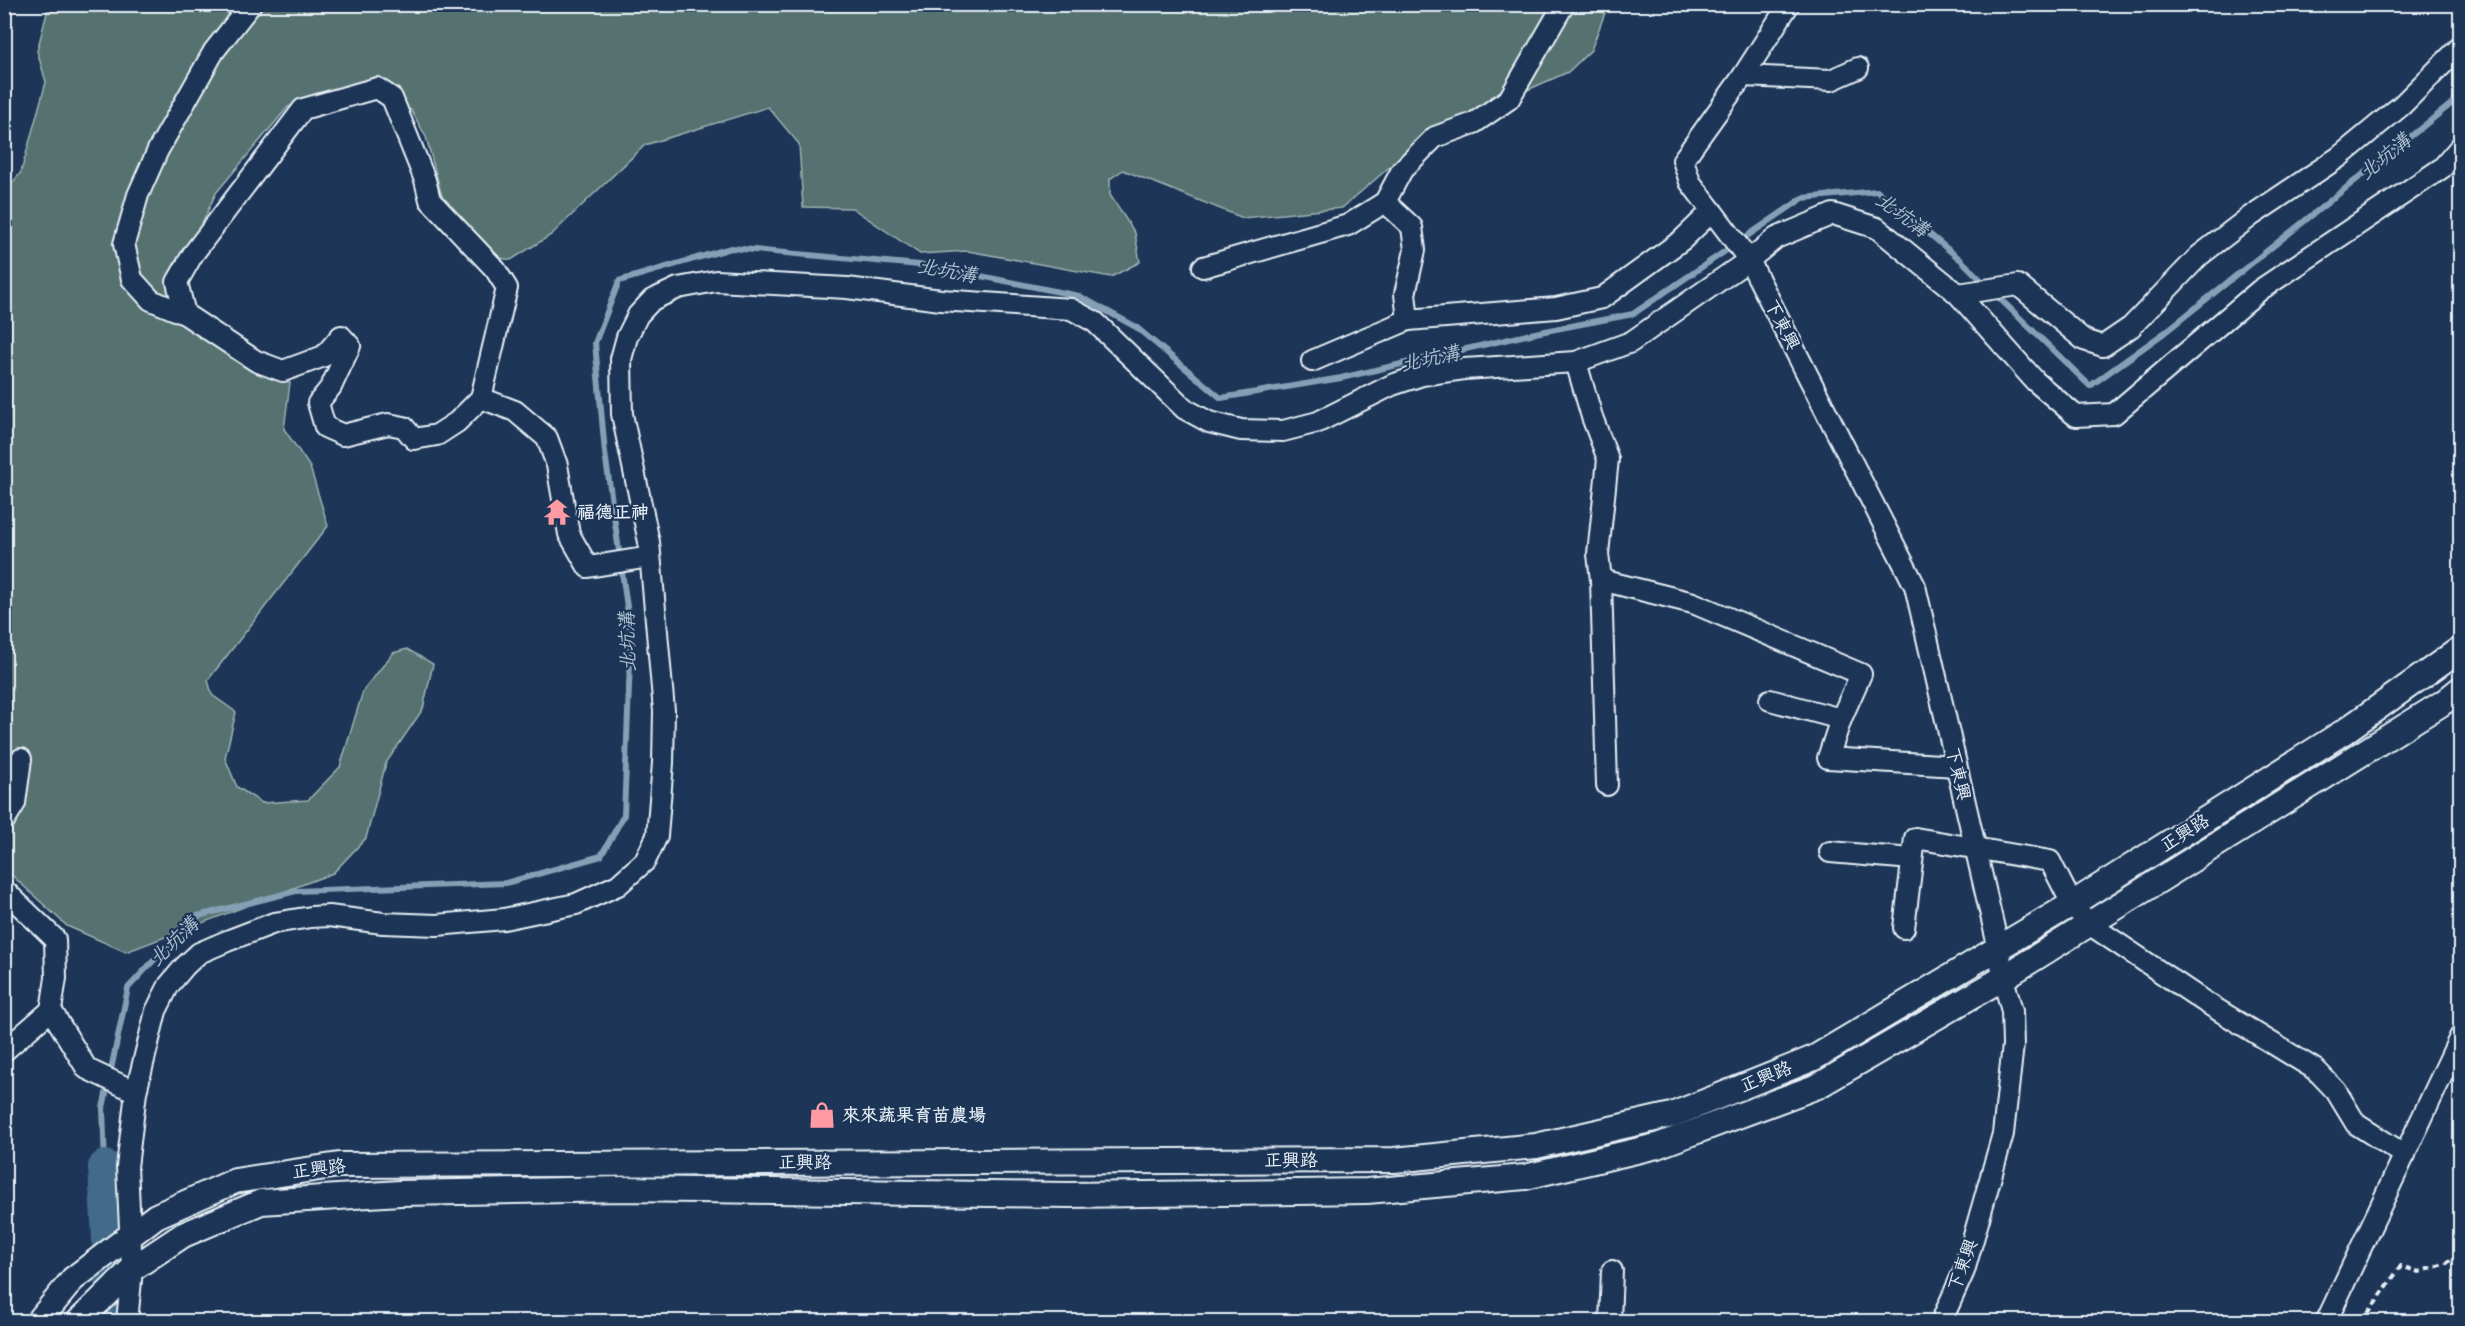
<svg xmlns="http://www.w3.org/2000/svg" width="2465" height="1326" font-family="'Balsamiq Sans','LXGW WenKai TC',sans-serif">
	<style>
		.green { fill: #56726f; stroke: #9fb2b4; stroke-width: 1.5 }
		.lines { fill: none; stroke-linecap: round; stroke-linejoin: round }
		.stream { stroke: #85a0b6; stroke-width: 6 }
		.river { stroke: #436a8a; stroke-width: 34 }
		.minor-casing { stroke: #e8f1f8; stroke-width: 24 }
		.major-casing { stroke: #e8f1f8; stroke-width: 28 }
		.path { stroke: #e8f1f8; stroke-width: 4; stroke-dasharray: 6 4.5; stroke-linecap: butt }
		.minor { stroke: #1d3557; stroke-width: 20 }
		.major { stroke: #1d3557; stroke-width: 24 }
		.labels { text-anchor: middle; dominant-baseline: central; stroke-width: 4.5; stroke-linejoin: round; paint-order: stroke }
		.street-label { font-size: 18px; fill: #e8f1f8; stroke: #1d3557 }
		.poi-label { font-size: 18px; font-weight: bold; fill: #e8f1f8; stroke: #1d3557; text-anchor: start }
		.water-label { font-size: 20px; font-style: italic; fill: #aec2d2; stroke: #1d3557 }
	</style>
	<rect width="100%" height="100%" fill="#1d3557"/>
	<filter id="ink" filterUnits="userSpaceOnUse"><feTurbulence type="fractalNoise" baseFrequency=".0167" numOctaves="2"/><feDisplacementMap in="SourceGraphic" scale="12" xChannelSelector="R" yChannelSelector="G"/><feConvolveMatrix kernelMatrix="1 2 1 2 8 2 1 2 1" color-interpolation-filters="sRGB"/></filter>
	<g filter="url(#ink)">
		<!-- green -->
		<polygon class="green" points="49,5 1608,5 1591,50 1568,72 1428,134 1342,208 1243,218 1123,170 1110,179 1110,195 1135,233 1140,262 1111,277 968,251 920,254 852,208 803,207 799,144 768,107 645,145 551,235 511,260 495,257 447,215 426,137 411,110 350,91 288,107 216,193 189,251 186,282 200,326 290,383 284,429 310,467 328,526 208,680 212,695 236,712 225,758 237,787 262,803 308,800 340,767 363,691 393,653 407,649 433,664 423,709 386,763 366,838 333,873 126,952 67,926 5,869 4,194 21,172 46,82 37,51"/>
		<g class="lines">
			<!-- stream -->
			<g class="stream">
				<polyline points="1994,293 2090,386 2164,333 2460,97"/>
				<polyline points="105,1167 103,1108 128,988 194,917 296,891 506,883 601,856 624,815 631,635 605,453 595,343 619,281 731,248 931,266 1079,296 1136,327 1221,398 1341,378 1535,333 1633,314 1803,198 1877,191 1961,260 1987,286"/>
			</g>
			<!-- river -->
			<polyline class="river" points="105,1167 112,1294 107,1322"/>
			<defs>
				<g id="minor">
					<polyline points="1789,4 1743,76 1683,160 1690,182 1749,260 1915,586 1999,950 2003,978 2012,1011 2013,1045 2003,1134 1964,1271 1941,1322"/>
					<polyline points="1743,76 1831,80 1858,68"/>
					<polygon points="377,88 392,98 425,180 430,200 495,269 507,288 481,398 457,422 437,435 414,439 404,427 388,424 343,435 325,427 318,403 331,387 350,346 341,336 324,356 283,371 256,361 185,314 177,282 193,254 303,109"/>
					<polyline points="1385,202 1412,227 1415,250 1405,294 1408,320"/>
					<polyline points="1203,267 1348,225 1385,202 1402,170 1435,137 1474,123 1509,99 1564,4"/>
					<polyline points="1958,294 2018,285 2084,340 2103,346 2131,327 2199,256 2251,216 2339,157 2402,105 2460,47"/>
					<polyline points="185,314 151,300 132,279 124,244 138,195 158,150 214,51 251,4"/>
					<polyline points="1312,361 1408,320 1556,308 1602,298 1682,240 1712,211"/>
					<polyline points="1576,362 1592,417 1608,459 1598,554 1601,580 1607,785"/>
					<polyline points="481,398 515,411 547,438 557,465 569,534 588,567 650,557"/>
					<polyline points="1601,580 1693,603 1861,674 1841,719"/>
					<polyline points="1770,700 1841,719 1828,758 1956,766"/>
					<polyline points="4,821 15,803 21,759"/>
					<polyline points="1830,852 1912,859"/>
					<polyline points="4,890 55,939 56,978 51,1010 87,1069 136,1092"/>
					<polyline points="1904,928 1915,838 2050,861 2072,904 2089,924 2205,1002 2316,1070 2336,1091 2356,1124 2405,1155"/>
					<polyline points="4,1051 51,1010"/>
					<polyline points="127,1322 132,1269 127,1167 136,1092 156,1011 169,985 185,966 199,953 227,941 274,923 311,917 329,916 383,923 437,925 504,919 576,904 618,885 645,861 657,836 663,763 664,711 649,542 622,414 621,359 627,337 638,315 652,300 678,288 716,281 847,288 941,300 1071,309 1095,322 1185,409 1209,422 1241,430 1283,431 1318,422 1392,385 1422,375 1464,369 1576,362 1631,342 1749,260 1776,238 1833,214 1877,228 1958,294 2035,381 2076,416 2114,414 2260,290 2442,168 2460,147"/>
					<polyline points="1610,1322 1612,1271"/>
					<polyline points="2326,1322 2460,1037"/>
				</g>
				<g id="major">
					<polyline points="38,1322 73,1279 156,1216 235,1181 339,1165 1394,1160 1536,1146 1672,1115 1814,1058 2072,904 2345,731 2460,649"/>
					<polyline points="78,1322 132,1269 183,1235 261,1202 400,1193 623,1189 1068,1195 1367,1191 1525,1177 1657,1146 1818,1086 2003,978 2444,702 2460,689"/>
				</g>
			</defs>
			<!-- minor casing -->
			<use href="#minor" class="minor-casing"/>
			<!-- major casing -->
			<use href="#major" class="major-casing"/>
			<!-- path -->
			<polyline class="path" points="2362,1322 2401,1266 2419,1272 2447,1263 2460,1252"/>
			<!-- minor -->
			<use href="#minor" class="minor"/>
			<!-- major -->
			<use href="#major" class="major"/>
		</g>
	</g>
	<!-- icons -->
	<defs>
		<symbol id="temple-bare" viewBox="-9 -9 18 18"><path d="M0-6L5-2H3V0L6.5 2.5H4V6H1.5V3h-3V6H-4V2.5H-6.5L-3 0V-2H-5Z" fill="#ff9aa2" stroke="#1d3557" stroke-width="2.5" paint-order="stroke"/></symbol>
		<symbol id="shop-bare" viewBox="-9 -9 18 18"><path d="M-5-2.5h2.3a2.7 3.5 0 0 1 5.4 0H5L5.5 6h-11ZM-1.5-2.5h3a1.5 2.3 0 0 0-3 0Z" fill="#ff9aa2" stroke="#1d3557" stroke-width="2.5" paint-order="stroke"/></symbol>
	</defs>
	<g fill-rule="evenodd">
		<use href="#temple-bare" x="538" y="493" width="38" height="38"/>
		<use href="#shop-bare" x="803" y="1096" width="38" height="38"/>
	</g>
	<g class="labels">
		<!-- street labels -->
		<g class="street-label">
			<text transform="translate(1782 325) rotate(63)">下東興</text>
			<text transform="translate(1958 774) rotate(77)">下東興</text>
			<text transform="translate(2185 833) rotate(-32)">正興路</text>
			<text transform="translate(1766 1077) rotate(-22)">正興路</text>
			<text x="1291" y="1160">正興路</text>
			<text x="805" y="1162">正興路</text>
			<text transform="translate(319 1169) rotate(-7)">正興路</text>
			<text transform="translate(1963 1265) rotate(-70)">下東興</text>
		</g>
		<!-- poi labels -->
		<g class="poi-label">
			<text x="577" y="512">福德正神</text>
			<text x="842" y="1115">來來蔬果育苗農場</text>
		</g>
		<!-- water labels -->
		<g class="water-label">
			<text transform="translate(2385 157) rotate(-39)">北坑溝</text>
			<text transform="translate(1902 215) rotate(36)">北坑溝</text>
			<text transform="translate(947 271) rotate(10)">北坑溝</text>
			<text transform="translate(1430 359) rotate(-12)">北坑溝</text>
			<text transform="translate(628 642) rotate(-92)">北坑溝</text>
			<text transform="translate(174 942) rotate(-44)">北坑溝</text>
		</g>
	</g>
	<!-- margin -->
	<rect width="2465" height="1326" fill="none" stroke="#1d3557" stroke-width="24"/>
	<rect x="12" y="12" width="2441" height="1302" fill="none" stroke="#e8f1f8" stroke-width="2" filter="url(#ink)"/>
</svg>
